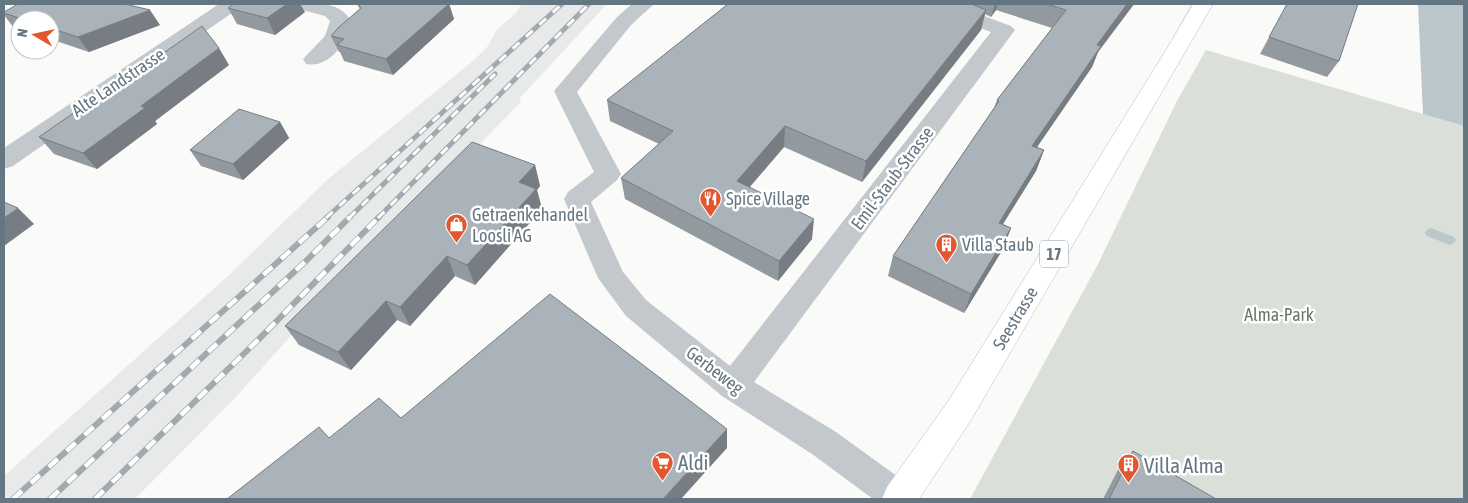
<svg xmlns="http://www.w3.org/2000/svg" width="1468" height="503" font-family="'Asap Condensed',sans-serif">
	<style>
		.built { fill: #e8e9e9 }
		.green { fill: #dadfd7 }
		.water { fill: #bbc7cb }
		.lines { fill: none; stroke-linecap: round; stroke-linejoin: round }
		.stream { fill: #bbc7cb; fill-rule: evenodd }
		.major-casing { stroke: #b5babe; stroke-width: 1 }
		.minor { fill: #c3c8cc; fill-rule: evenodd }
		.major { fill: #fff; fill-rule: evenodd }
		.rail-far1-casing { stroke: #a2aab0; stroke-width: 5 }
		.rail-casing { stroke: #a2aab0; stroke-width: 6 }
		.rail-far1 { stroke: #fff; stroke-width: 3; stroke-dasharray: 9; stroke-linecap: butt }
		.rail { stroke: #fff; stroke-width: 4.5; stroke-dasharray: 12; stroke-linecap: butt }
		.wall { fill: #929a9f }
		.shaded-wall { fill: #777d82 }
		.building { fill: #aab3b9; stroke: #777d82 }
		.labels { text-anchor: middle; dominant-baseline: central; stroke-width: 5; stroke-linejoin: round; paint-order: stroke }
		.shield { fill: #fff; stroke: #939fa8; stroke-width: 1 }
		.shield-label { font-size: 16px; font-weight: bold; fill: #657683 }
		.street-label { font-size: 18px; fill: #657683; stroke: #fff }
		.poi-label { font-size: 18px; fill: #657683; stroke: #fff; text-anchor: start }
		.park-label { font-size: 18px; fill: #687a64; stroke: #fff }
		.near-poi-label { font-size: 21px; fill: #657683; stroke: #fff; text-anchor: start }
	</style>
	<rect width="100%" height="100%" fill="#fafaf8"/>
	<!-- built -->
	<polygon class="built" points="522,4 607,4 519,99 521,102 288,339 236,397 135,499 4,499 4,476 227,277 327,180 473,61 488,46 496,31 517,12"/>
	<!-- green -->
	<polygon class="green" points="1206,50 1464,126 1464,499 970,499 1097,266 1177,101"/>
	<!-- water -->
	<polygon class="water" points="1418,4 1464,4 1464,126 1423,114"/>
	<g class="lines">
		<!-- stream -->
		<polygon class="stream" points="1431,228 1454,237 1456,240 1454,243 1450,245 1427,236 1425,233 1427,230"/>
		<defs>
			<polygon id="major" points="1193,4 1213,4 971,420 919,499 882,499 887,487 949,400 1171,42"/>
		</defs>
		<!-- major casing -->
		<use href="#major" class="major-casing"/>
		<!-- minor -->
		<g class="minor">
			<polygon points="219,4 242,4 239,8 13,166 4,169 4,148"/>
			<path d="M292 4C312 3 337 0 350 19 351 40 329 69 306 64L303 59 325 36 330 21 325 16 295 8Z"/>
			<polygon points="632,4 654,4 631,25 577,92 621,174 617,180 591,202 623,272 646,300 730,366 991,32 927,8 924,4 952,4 1011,26 1015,30 754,382 836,432 912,487 917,499 873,499 812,454 722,396 626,316 598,278 564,199 568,192 594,172 554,91 617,17"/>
		</g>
		<!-- major -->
		<use href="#major" class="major"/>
		<defs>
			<g id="rail-far1">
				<polyline points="326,218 562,4"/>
				<polyline points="349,218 495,74"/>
				<polyline points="378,218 589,4"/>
			</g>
			<g id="rail">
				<polyline points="13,499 328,217"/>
				<polyline points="50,499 307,260 350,217"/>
				<polyline points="95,499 259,339 379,217"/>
			</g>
		</defs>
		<!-- rail-far1 casing -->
		<use href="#rail-far1" class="rail-far1-casing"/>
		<!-- rail casing -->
		<use href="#rail" class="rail-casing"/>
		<!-- rail-far1 -->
		<use href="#rail-far1" class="rail-far1"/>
		<!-- rail -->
		<use href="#rail" class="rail"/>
	</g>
	<!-- wall -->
	<g class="wall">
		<polygon points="357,4 449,4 454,19 393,75 344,61 340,52 339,52 331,36 360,9"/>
		<polygon points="728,4 1134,4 1098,52 1092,67 1037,147 1044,150 1036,171 1003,224 1011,228 1003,249 964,313 888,276 893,256 994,108 997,100 1052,28 996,10 991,17 985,14 981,30 862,182 784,147 750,187 812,239 778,281 625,199 621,178 659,144 610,121 607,100"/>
		<polygon points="1287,4 1358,4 1339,61 1327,77 1260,54"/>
		<polygon points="228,8 305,12 275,35 237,24"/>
		<polygon points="4,12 160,25 89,52 50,39 50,20 20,20 20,30 14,28 4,15"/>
		<polygon points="229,65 155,121 157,124 97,169 54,154 39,137 107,93"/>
		<polygon points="280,122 289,138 243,180 201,166 190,150"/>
		<polygon points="535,165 540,186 537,190 542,209 475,285 455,276 410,326 397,320 351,370 299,345 285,326"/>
		<polygon points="1133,451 1216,499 1103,499 1119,468"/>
	</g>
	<!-- shaded-wall -->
	<g class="shaded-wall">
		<polygon points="287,4 300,4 305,12 275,35 267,18"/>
		<polygon points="449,4 454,19 393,75 386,59"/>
		<polygon points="995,4 998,4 996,10 991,17"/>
		<polygon points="1127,4 1134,4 1098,52 1092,67 1024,166 1032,146 1097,45"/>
		<polygon points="150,10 160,25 89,52 78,37"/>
		<polygon points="986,10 981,30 862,182 866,161"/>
		<polygon points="219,48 229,65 155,121 157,124 97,169 83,153 141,106"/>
		<polygon points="280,122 289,138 243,180 233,164"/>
		<polygon points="785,126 784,147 737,201 737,181"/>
		<polygon points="1044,150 1036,171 991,243 999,223"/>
		<polygon points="535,165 540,186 537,190 542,209 475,285 467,265 519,182"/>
		<polygon points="18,208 34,224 4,246 4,218"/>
		<polygon points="814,219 812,239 778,281 779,261"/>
		<polygon points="1011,228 1003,249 964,313 971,294"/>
		<polygon points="447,256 455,276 410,326 400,307"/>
		<polygon points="386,301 397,320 351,370 338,352"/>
		<polygon points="727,429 727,448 681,499 663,499"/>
	</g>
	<!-- building -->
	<g class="building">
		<polygon points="18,4 125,4 150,10 78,37 50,28 50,20 25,20 4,13 4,12"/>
		<polygon points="234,4 287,4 267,18 228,8"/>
		<polygon points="358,4 449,4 386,59 337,45 344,39 331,36 338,28 361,8"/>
		<polygon points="728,4 971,4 986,10 866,161 785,126 737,181 814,219 779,261 621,178 673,131 607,100"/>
		<polygon points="1047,4 1127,4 1097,45 1101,46 1032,146 1044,150 999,223 1011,228 971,294 893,256 999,101 997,100 1066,10"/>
		<polygon points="1287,4 1358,4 1339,61 1269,37"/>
		<polygon points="202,26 219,48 141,106 145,108 83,153 39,137 104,92 107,93"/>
		<polygon points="239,109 280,122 233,164 190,150"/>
		<polygon points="472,142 535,165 519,182 536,189 467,265 447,256 400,307 386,301 338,352 285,326"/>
		<polygon points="4,202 18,208 4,218"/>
		<polygon points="550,294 727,429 663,499 227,499 319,427 329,438 379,398 401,418"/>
		<polygon points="1133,451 1216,499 1109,499"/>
	</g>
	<!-- icons -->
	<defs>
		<symbol id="restaurant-pin" viewBox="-11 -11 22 30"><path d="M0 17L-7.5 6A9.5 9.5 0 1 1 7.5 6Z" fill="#e4572e" stroke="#fff"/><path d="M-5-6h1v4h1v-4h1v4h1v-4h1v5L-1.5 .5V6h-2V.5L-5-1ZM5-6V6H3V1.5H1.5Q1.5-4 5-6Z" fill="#fff"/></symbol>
		<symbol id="shop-pin" viewBox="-11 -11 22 30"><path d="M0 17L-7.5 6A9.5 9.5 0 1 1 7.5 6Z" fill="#e4572e" stroke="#fff"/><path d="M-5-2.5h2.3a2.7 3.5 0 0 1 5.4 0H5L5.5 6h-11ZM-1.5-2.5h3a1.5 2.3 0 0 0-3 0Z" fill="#fff"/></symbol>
		<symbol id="building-pin" viewBox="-11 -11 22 30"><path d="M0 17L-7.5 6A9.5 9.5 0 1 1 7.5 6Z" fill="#e4572e" stroke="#fff"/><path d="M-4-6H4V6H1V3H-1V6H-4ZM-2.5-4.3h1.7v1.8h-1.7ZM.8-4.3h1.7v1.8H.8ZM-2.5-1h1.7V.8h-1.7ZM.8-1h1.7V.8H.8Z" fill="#fff"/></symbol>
		<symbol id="supermarket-pin" viewBox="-11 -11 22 30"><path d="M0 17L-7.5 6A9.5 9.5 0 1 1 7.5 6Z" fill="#e4572e" stroke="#fff"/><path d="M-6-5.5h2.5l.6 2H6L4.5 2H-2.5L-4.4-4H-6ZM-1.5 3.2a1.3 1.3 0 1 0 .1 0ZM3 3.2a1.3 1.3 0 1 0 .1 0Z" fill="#fff"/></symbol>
	</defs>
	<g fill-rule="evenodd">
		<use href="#restaurant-pin" x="698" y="186" width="25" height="34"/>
		<use href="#shop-pin" x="444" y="212" width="25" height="34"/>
		<use href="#building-pin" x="934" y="232" width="25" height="34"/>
		<use href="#supermarket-pin" x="650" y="450" width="25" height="34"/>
		<use href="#building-pin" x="1116" y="452" width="25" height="34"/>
	</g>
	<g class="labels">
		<!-- shield labels -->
		<rect class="shield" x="1040" y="240.5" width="28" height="27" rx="4"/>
		<g class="shield-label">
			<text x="1054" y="254">17</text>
		</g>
		<!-- street labels -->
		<g class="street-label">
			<text transform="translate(118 82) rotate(-34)">Alte Landstrasse</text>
			<text transform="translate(892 178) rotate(-53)">Emil-Staub-Strasse</text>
			<text transform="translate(1015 318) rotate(-59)">Seestrasse</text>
			<text transform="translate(715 370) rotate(37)">Gerbeweg</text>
		</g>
		<!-- poi labels -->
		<g class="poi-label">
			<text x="726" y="198">Spice Village</text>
			<text x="472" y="214">Getraenkehandel<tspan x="472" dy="21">Loosli AG</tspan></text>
			<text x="962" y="244">Villa Staub</text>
		</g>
		<!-- park labels -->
		<g class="park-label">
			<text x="1279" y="314">Alma-Park</text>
		</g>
		<!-- near-poi labels -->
		<g class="near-poi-label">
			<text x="678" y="462">Aldi</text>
			<text x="1144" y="465">Villa Alma</text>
		</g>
	</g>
	<!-- border -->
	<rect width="1468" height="503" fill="none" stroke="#657683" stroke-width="10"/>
	<!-- north arrow -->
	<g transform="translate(35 35) rotate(279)"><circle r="24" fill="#ffffff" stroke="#c1c8cd"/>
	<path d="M0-4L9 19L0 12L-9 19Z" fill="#e4572e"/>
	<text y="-8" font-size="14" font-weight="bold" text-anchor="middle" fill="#657683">N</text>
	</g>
</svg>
